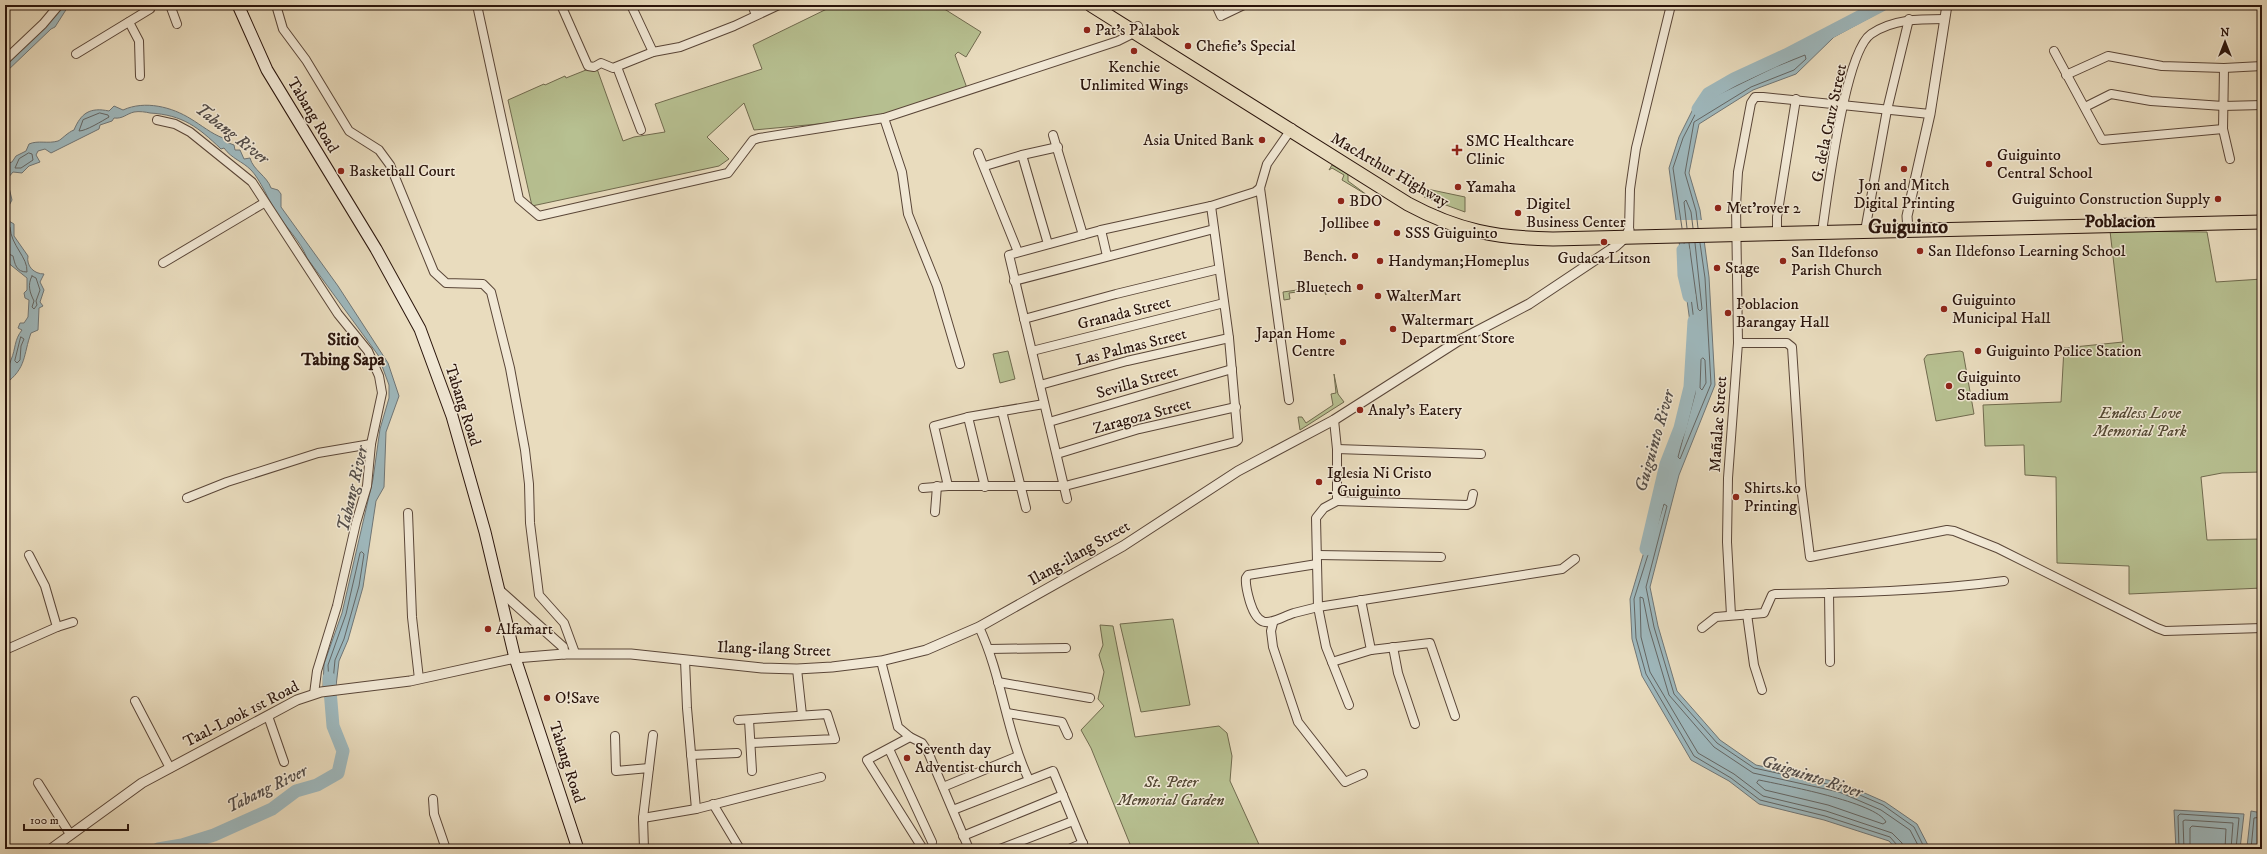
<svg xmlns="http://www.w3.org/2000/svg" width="2267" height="854" font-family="'IM FELL DW Pica',serif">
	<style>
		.green { fill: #b7c091; stroke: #706a4e }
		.water { fill: #9eb8bd; stroke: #707676 }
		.pier { fill: #e9dcbe }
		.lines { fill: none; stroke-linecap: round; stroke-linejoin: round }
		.shore { stroke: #646664; stroke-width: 1 }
		.river { stroke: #9eb8bd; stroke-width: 13 }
		.minor-casing { stroke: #5a4638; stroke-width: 10 }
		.tertiary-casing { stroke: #5a4638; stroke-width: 11 }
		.secondary-casing { stroke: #2a140b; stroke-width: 13 }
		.trunk-casing { stroke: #2a140b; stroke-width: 15 }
		.minor { stroke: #f1e8d5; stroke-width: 8 }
		.tertiary { stroke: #f1e8d5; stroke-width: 9 }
		.secondary { stroke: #f1e8d5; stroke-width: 11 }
		.trunk { stroke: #e9dcbe; stroke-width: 13 }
		.poi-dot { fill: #8f2418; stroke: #f1e8d5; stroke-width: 1.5 }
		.labels { text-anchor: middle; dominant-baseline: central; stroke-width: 3; stroke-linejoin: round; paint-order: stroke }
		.poi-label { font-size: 16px; fill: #2a140b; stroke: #f1e8d5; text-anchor: start }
		.street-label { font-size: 16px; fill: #2a140b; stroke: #f1e8d5 }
		.park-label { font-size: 16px; font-style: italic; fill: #544833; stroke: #f1e8d5 }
		.water-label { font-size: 17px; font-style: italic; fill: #534d49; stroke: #f1e8d5 }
		.neighbourhood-label { font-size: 17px; font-weight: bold; fill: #2a140b; stroke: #f1e8d5 }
		.quarter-label { font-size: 18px; font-weight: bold; fill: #2a140b; stroke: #f1e8d5 }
		.district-label { font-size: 20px; font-weight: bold; fill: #2a140b; stroke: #f1e8d5 }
	</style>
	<rect width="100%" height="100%" fill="#e9dcbe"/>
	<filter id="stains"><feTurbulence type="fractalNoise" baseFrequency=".005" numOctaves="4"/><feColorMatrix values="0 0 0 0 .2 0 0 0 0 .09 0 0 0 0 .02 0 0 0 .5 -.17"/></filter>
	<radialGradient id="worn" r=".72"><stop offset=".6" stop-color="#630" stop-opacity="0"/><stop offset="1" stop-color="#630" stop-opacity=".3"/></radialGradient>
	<!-- green -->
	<g class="green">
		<polygon points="835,5 929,5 931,8 933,5 938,5 981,32 966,57 958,52 955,55 968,91 882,118 754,130 744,103 707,137 729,159 719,166 532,206 508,100 544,84 545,85 565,76 566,78 596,66 623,141 634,137 665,132 655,104 762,69 753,45"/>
		<polygon points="1332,165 1348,174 1348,181 1367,195 1342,180 1344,175 1332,168 1329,170"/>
		<polygon points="1427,189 1465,197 1465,212 1424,197"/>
		<polygon points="2110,231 2207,232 2216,282 2262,279 2262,472 2222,473 2201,477 2207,540 2262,539 2262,588 2129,594 2129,566 2057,563 2056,477 2025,475 2024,445 1985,446 1983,405 2061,402 2064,348 2123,342"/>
		<polygon points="1325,286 1326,295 1323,289 1289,293 1290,299 1284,300 1283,292"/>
		<polygon points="1008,351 1015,379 1000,383 993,354"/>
		<polygon points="1960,351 1963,352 1974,414 1936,421 1924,359 1927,355"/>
		<polygon points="1334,374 1338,394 1344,402 1300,430 1298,417 1302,417 1306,423 1333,405 1331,394 1336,393"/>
		<polygon points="1173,619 1190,705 1141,712 1120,624"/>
		<polygon points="1100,625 1113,626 1135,737 1219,726 1227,733 1232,756 1230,781 1261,849 1132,849 1091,748 1081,730 1104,706 1098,699 1104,672 1099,655 1103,645"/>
	</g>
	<!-- water -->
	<g class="water">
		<polygon points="60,5 69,5 55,27 51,29 5,73 5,62"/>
		<polygon points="1879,5 1893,5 1834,37 1796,74 1753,90 1699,124 1689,173 1700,210 1709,277 1715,385 1679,475 1650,587 1658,626 1677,691 1720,740 1756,765 1842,783 1885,802 1917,824 1930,849 1896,849 1889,841 1824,820 1759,804 1729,781 1691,760 1642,676 1632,639 1630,599 1691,394 1692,337 1669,168 1679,137 1698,99 1773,63 1811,48 1855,16"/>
		<path d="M114 106 123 110C145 100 172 107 191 119 201 125 212 134 223 138L226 142 234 145 235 150H240L244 159 250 158C253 170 267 176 271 188L278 190 281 194V207L338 286 388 363 399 396 386 432 384 487 376 501 363 587 348 640 339 661 336 686 323 687 324 664 342 613 373 479 380 429 389 398V385L378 355 307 258C300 240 286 228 276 212 269 201 260 179 251 170 242 161 232 159 224 148L221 149C198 127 183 115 150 113 146 112 139 111 134 112 126 114 123 119 114 118L112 121 100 125 99 129 51 153 45 149 38 151 36 155 40 162 29 166 22 173 13 172 7 179 12 200 5 213 6 164 12 162 16 156 26 151 29 144C38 140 48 144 58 141 61 140 68 132 74 130 81 113 90 107 109 111Z"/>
		<path d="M5 214 8 216 9 221 14 224V236L28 256C26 266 34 274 44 274L40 282 44 290 40 302 43 306 39 308 38 330 31 333C23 355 27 368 5 384 5 371 7 371 11 360 16 348 14 340 22 330L18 328 20 323H24L28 317 29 300 25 298 24 293 27 290V278L7 262 10 259 5 254Z"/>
		<polygon points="2174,810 2244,814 2240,849 2176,849"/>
		<polygon points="2251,811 2262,813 2262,849 2247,847"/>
	</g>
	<!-- pier -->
	<polygon class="pier" points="1674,220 1703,220 1706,239 1677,239"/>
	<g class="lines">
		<!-- shore -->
		<g class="shore">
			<path d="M100 113 108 115 109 117C102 121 86 131 79 131L83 120Z"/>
			<polygon points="29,153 32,154 33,160 21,168 15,168 19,159"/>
			<path d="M5 222 10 227C11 246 28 257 27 272 16 272 15 264 13 256L5 252"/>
			<polyline points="1682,228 1673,168 1683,138 1701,103 1775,67 1805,55 1806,59 1794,70 1751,87 1694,122 1685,173 1696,211 1698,228"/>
			<polyline points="1687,228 1684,202 1686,200 1691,212 1693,228"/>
			<polyline points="1684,243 1696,337 1695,394 1678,457 1680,459 1711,384 1705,278 1700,243"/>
			<polyline points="1689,243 1698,309 1700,311 1702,309 1695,243"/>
			<path d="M32 276 36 278 40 290 36 301 37 305 34 309 32 307 34 301C30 293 27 285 32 276Z"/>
			<polygon points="21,337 24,339 21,346 20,360 17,363 15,361"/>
			<polygon points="1703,358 1705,360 1706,383 1702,390 1700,388 1701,360"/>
			<polygon points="362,552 364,554 359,586 344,639 335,660 333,681 329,683 328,665 346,614 360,553"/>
			<path d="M1759 780C1782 785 1876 802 1886 822L1883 824 1828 805 1765 790 1757 783Z"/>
			<polyline points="1898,849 1897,845 1890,837 1825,816 1760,800 1731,778 1694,756 1646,674 1636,638 1634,599 1664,504 1667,506 1646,587 1654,627 1674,694 1717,743 1754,768 1841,787 1883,805 1914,827 1925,849"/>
			<polyline points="1903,849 1902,843 1892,833 1826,811 1763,796 1734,774 1698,753 1650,672 1641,637 1640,597 1643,598 1649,628 1669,695 1714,747 1753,773 1839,792 1881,810 1910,830 1920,849"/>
			<polyline points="2179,849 2178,816 2180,814 2239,818 2236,849"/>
			<polyline points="2184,849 2183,821 2185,820 2233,823 2231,849"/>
			<polyline points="2190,849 2190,828 2192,826 2226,829 2225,849"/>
			<polyline points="2251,849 2254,818 2262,817"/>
		</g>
		<!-- river -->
		<g class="river">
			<polyline points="1698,109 1708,94 1734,79 1786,55 1882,5"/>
			<polyline points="1683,250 1684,275 1689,296"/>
			<polyline points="1646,549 1666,464 1680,428 1690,387 1694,321"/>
			<polyline points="158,849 182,845 214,835 272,809 296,791 317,785 338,773 343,751 333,726 329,678"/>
		</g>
		<defs>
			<g id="minor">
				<polyline points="170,5 177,24"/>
				<polyline points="276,5 283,29 306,60 349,131 379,150 390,165 434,272 446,283 483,284 491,292 510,368 525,450 529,484 530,523 539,595 564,623 575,653"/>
				<polyline points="477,5 519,199 539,216 728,173 753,140 759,138 884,118 1118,41 1134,33 1138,26"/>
				<polyline points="561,5 588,66 594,67 601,63 613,68 653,52 680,47 734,26 779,5"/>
				<polyline points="631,5 653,52"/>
				<polyline points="752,5 756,15"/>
				<polyline points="1216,5 1221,16 1244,5"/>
				<polyline points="129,22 139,41 140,76"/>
				<polyline points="2054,51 2102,140 2223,129"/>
				<polyline points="76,54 150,9 148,5"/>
				<polyline points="5,60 43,24 59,5"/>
				<polyline points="617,67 641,130"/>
				<polyline points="2224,68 2223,129 2230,159"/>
				<polyline points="2066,75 2108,56 2162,66 2224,68 2262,66"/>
				<polyline points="2085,107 2111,94 2151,101 2223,106 2262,105"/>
				<polyline points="884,118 902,172 908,214 937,286 960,364"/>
				<polyline points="157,120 175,124 190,132 252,182 338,314 368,351 379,376 382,393 371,444 367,486 356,523 337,606 317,671 314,694"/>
				<polyline points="1053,135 1083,235"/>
				<polyline points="978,153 1018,252"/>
				<polyline points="1022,155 1048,244"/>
				<polyline points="985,166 1022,155 1058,147"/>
				<path d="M1823 225C1828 190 1845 52 1871 34 1893 19 1919 19 1944 19"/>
				<polyline points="1101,230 1107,256"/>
				<polyline points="1629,230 1630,189 1636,148 1671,5"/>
				<polyline points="1865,231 1887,110 1909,19"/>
				<polyline points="1777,233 1777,217 1796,99"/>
				<polyline points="163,263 264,203"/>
				<polyline points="1014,281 1214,229"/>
				<polyline points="1024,319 1116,294 1219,269"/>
				<polyline points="1738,343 1787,343 1792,347 1801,486 1810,557 1947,530 1954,531 1997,548 2157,628 2165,631 2262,628"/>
				<polyline points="1032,351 1224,303"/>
				<polyline points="1040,385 1127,361 1229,338"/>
				<polyline points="1289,400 1260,188 1267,164 1292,128"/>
				<polyline points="1002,411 1026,508"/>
				<polyline points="968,417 985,487"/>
				<polyline points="1334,420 1337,449 1337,501 1324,508 1316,518 1318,607 1326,647 1349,705"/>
				<polyline points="1049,422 1232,369"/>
				<polyline points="1337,449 1481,454"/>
				<polyline points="1057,454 1139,429 1236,407"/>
				<polyline points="948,486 934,426 968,417 1044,404"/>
				<polyline points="923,488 948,486 1065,486 1235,442 1238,440 1229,338 1211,206"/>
				<polyline points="187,498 227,482 318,453 371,444"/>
				<polyline points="1067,499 1009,255 1101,230 1211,206 1255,192 1260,188"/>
				<polyline points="1337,501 1467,505 1471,503 1473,494"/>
				<polyline points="935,512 937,486"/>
				<polyline points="408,513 412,617 419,679"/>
				<polyline points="29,555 45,586 57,627"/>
				<polyline points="1318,555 1441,557"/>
				<path d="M1317 564 1248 575 1246 578C1245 585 1248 595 1250 602 1260 634 1273 620 1294 613 1302 611 1310 609 1318 607L1562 569 1575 559"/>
				<polyline points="1829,593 1830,662"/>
				<polyline points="1361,600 1371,650"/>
				<polyline points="1747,614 1754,665 1762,690"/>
				<polyline points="1731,615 1727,542 1728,478 1738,343 1736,206 1738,172 1751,103 1755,97 1763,97 1930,114"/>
				<polyline points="1273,623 1271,631 1273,647 1298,722 1345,782 1363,774"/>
				<path d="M979 627C1002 676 1006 732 1029 780"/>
				<path d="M1702 628 1716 617 1764 613 1772 595 1775 594C1852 593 1928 591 2004 581"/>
				<polyline points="1393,647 1398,673 1415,724"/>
				<polyline points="989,649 1066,648"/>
				<polyline points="5,650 57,627 73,622"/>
				<polyline points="685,660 687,708 696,809"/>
				<polyline points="881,661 898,727 910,737 867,760 923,849"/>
				<polyline points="1332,662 1371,650 1430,643 1455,716"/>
				<polyline points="797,669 802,715"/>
				<polyline points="998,682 1090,698"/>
				<polyline points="135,701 170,768"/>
				<polyline points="1007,713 1062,722 1068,735"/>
				<polyline points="268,716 284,762"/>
				<polyline points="738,720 827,714 835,739 751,743"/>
				<polyline points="749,720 752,771"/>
				<polyline points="615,736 616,771 649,768 643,818 644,849"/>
				<polyline points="910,737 922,743 928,752 969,849"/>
				<polyline points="889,749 932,842"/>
				<polyline points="691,755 737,753"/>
				<polyline points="649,768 653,735"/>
				<polyline points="38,783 70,834"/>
				<polyline points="943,787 1018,756"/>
				<polyline points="433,799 434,814 446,849"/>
				<polyline points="713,804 740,849"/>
				<polyline points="953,810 1053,771 1085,849"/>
				<polyline points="643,818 696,809 821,777"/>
				<polyline points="963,836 1063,795"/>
				<polyline points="1000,849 1073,821"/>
				<polyline points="1069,849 1083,843"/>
			</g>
			<g id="tertiary">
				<polyline points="1908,230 1907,216 1930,114 1947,5"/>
				<polyline points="498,589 563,647 564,654"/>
				<polyline points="51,849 142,783 297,700 321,692 410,681 515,658 564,654 631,654 762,668 797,669 832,667 881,661 926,650 979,627 1123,546 1238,471 1334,420 1458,341 1529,304 1616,246 1626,237 1629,230"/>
			</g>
			<polyline id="secondary" points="238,5 267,70 376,249 420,329 452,416 485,532 515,658 578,849"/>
			<path id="trunk" d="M1091 5 1408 204C1458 231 1497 238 1553 239L2262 222"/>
		</defs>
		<!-- minor casing -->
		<use href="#minor" class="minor-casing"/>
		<!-- tertiary casing -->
		<use href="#tertiary" class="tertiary-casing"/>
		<!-- secondary casing -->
		<use href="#secondary" class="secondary-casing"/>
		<!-- trunk casing -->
		<use href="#trunk" class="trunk-casing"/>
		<!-- minor -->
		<use href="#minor" class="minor"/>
		<!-- tertiary -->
		<use href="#tertiary" class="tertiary"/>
		<!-- secondary -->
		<use href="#secondary" class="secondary"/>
		<!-- trunk -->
		<use href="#trunk" class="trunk"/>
	</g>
	<!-- markers -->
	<g class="poi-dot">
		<circle cx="1087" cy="30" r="4"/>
		<circle cx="1188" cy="46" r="4"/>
		<circle cx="1134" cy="51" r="4"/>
		<circle cx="1262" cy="140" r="4"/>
		<path d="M1455 144h4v4h4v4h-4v4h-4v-4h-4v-4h4z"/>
		<circle cx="1989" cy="164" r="4"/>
		<circle cx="1904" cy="169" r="4"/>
		<circle cx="341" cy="171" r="4"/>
		<circle cx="1458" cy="187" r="4"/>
		<circle cx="2218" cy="199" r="4"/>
		<circle cx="1341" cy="201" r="4"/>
		<circle cx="1718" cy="208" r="4"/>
		<circle cx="1518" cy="213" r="4"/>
		<circle cx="1377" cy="223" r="4"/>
		<circle cx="1397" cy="233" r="4"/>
		<circle cx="1604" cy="242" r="4"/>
		<circle cx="1920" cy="251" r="4"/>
		<circle cx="1355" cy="256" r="4"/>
		<circle cx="1380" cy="261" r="4"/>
		<circle cx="1783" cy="261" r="4"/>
		<circle cx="1717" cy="268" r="4"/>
		<circle cx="1360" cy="287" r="4"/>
		<circle cx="1378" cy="296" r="4"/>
		<circle cx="1944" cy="309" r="4"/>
		<circle cx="1728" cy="313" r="4"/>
		<circle cx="1393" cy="329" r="4"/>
		<circle cx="1343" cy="342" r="4"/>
		<circle cx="1978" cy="351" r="4"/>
		<circle cx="1949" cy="386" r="4"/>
		<circle cx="1360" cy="410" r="4"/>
		<circle cx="1319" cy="482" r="4"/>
		<circle cx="1736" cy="497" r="4"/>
		<circle cx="488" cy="629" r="4"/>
		<circle cx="547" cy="698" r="4"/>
		<circle cx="907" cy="758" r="4"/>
	</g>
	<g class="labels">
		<!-- poi labels -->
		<g class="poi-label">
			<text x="1095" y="30">Pat's Palabok</text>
			<text x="1196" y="46">Chefie's Special</text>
			<text x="1134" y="67" text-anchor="middle">Kenchie<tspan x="1134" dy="18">Unlimited Wings</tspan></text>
			<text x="1254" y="140" text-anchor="end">Asia United Bank</text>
			<text x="1466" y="141">SMC Healthcare<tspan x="1466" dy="18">Clinic</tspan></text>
			<text x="1997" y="155">Guiguinto<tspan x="1997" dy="18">Central School</tspan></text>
			<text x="349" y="171">Basketball Court</text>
			<text x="1904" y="185" text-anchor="middle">Jon and Mitch<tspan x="1904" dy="18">Digital Printing</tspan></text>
			<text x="1466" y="187">Yamaha</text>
			<text x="2210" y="199" text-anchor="end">Guiguinto Construction Supply</text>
			<text x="1349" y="201">BDO</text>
			<text x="1526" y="204">Digitel<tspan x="1526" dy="18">Business Center</tspan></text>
			<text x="1726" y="208">Met'rover 2</text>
			<text x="1369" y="223" text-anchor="end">Jollibee</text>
			<text x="1405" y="233">SSS Guiguinto</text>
			<text x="1928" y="251">San Ildefonso Learning School</text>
			<text x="1791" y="252">San Ildefonso<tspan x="1791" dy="18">Parish Church</tspan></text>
			<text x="1347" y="256" text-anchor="end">Bench.</text>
			<text x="1604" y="258" text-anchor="middle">Gudaca Litson</text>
			<text x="1388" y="261">Handyman;Homeplus</text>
			<text x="1725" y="268">Stage</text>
			<text x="1352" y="287" text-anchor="end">Bluetech</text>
			<text x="1386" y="296">WalterMart</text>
			<text x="1952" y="300">Guiguinto<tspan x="1952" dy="18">Municipal Hall</tspan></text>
			<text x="1736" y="304">Poblacion<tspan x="1736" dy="18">Barangay Hall</tspan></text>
			<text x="1401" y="320">Waltermart<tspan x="1401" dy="18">Department Store</tspan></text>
			<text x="1335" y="333" text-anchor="end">Japan Home<tspan x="1335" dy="18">Centre</tspan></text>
			<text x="1986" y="351">Guiguinto Police Station</text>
			<text x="1957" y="377">Guiguinto<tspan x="1957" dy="18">Stadium</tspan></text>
			<text x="1368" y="410">Analy's Eatery</text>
			<text x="1327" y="473">Iglesia Ni Cristo<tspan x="1327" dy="18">- Guiguinto</tspan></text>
			<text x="1744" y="488">Shirts.ko<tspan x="1744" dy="18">Printing</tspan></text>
			<text x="496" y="629">Alfamart</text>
			<text x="555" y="698">O!Save</text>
			<text x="915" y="749">Seventh day<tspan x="915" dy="18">Adventist church</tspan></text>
		</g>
		<!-- street labels -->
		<g class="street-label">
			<text transform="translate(313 115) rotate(59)">Tabang Road</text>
			<text transform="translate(1829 123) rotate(-78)">G. dela Cruz Street</text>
			<text transform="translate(1390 170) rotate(30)">MacArthur Highway</text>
			<text transform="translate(1124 313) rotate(-14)">Granada Street</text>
			<text transform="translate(1131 347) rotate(-14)">Las Palmas Street</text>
			<text transform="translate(1137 382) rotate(-16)">Sevilla Street</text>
			<text transform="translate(463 405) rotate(72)">Tabang Road</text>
			<text transform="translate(1142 416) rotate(-15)">Zaragoza Street</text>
			<text transform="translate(1718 424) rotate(-86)">Mañalac Street</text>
			<text transform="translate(1079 553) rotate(-30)">Ilang-ilang Street</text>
			<text transform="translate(774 649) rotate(2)">Ilang-ilang Street</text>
			<text transform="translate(241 714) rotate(-27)">Taal-Look 1st Road</text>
			<text transform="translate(567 762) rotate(72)">Tabang Road</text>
		</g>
		<!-- park labels -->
		<g class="park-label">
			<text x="2140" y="413">Endless Love<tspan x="2140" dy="18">Memorial Park</tspan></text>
			<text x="1171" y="782">St. Peter<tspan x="1171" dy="18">Memorial Garden</tspan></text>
		</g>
		<!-- water labels -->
		<g class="water-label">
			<text transform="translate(232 134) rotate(38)">Tabang River</text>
			<text transform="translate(1655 441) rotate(-74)">Guiguinto River</text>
			<text transform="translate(353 489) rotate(-77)">Tabang River</text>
			<text transform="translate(1812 777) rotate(18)">Guiguinto River</text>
			<text transform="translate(267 789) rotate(-26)">Tabang River</text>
		</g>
		<!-- neighbourhood labels -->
		<g class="neighbourhood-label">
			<text x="343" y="340">Sitio<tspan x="343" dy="20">Tabing Sapa</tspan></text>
		</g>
		<!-- quarter labels -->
		<g class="quarter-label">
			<text x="2120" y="222">Poblacion</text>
		</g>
		<!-- district labels -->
		<g class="district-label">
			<text x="1908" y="227">Guiguinto</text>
		</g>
	</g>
	<!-- margin -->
	<rect width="2267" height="854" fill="none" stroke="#e9dcbe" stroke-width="20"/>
	<rect x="6" y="6" width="2255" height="842" fill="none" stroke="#2a140b" stroke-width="2"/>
	<rect x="10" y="10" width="2247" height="834" fill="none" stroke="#2a140b"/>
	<!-- north arrow -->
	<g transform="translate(2225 42)" stroke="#f1e8d5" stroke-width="3" paint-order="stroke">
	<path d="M0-3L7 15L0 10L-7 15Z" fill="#2a140b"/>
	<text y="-6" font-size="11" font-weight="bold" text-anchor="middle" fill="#2a140b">N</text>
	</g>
	<!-- scale -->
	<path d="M24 824v6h104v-6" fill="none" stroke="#2a140b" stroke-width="2"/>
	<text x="30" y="824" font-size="12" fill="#2a140b" stroke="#f1e8d5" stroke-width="3" paint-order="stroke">100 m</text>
	<rect width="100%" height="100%" filter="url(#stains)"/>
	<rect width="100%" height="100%" fill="url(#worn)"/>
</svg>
